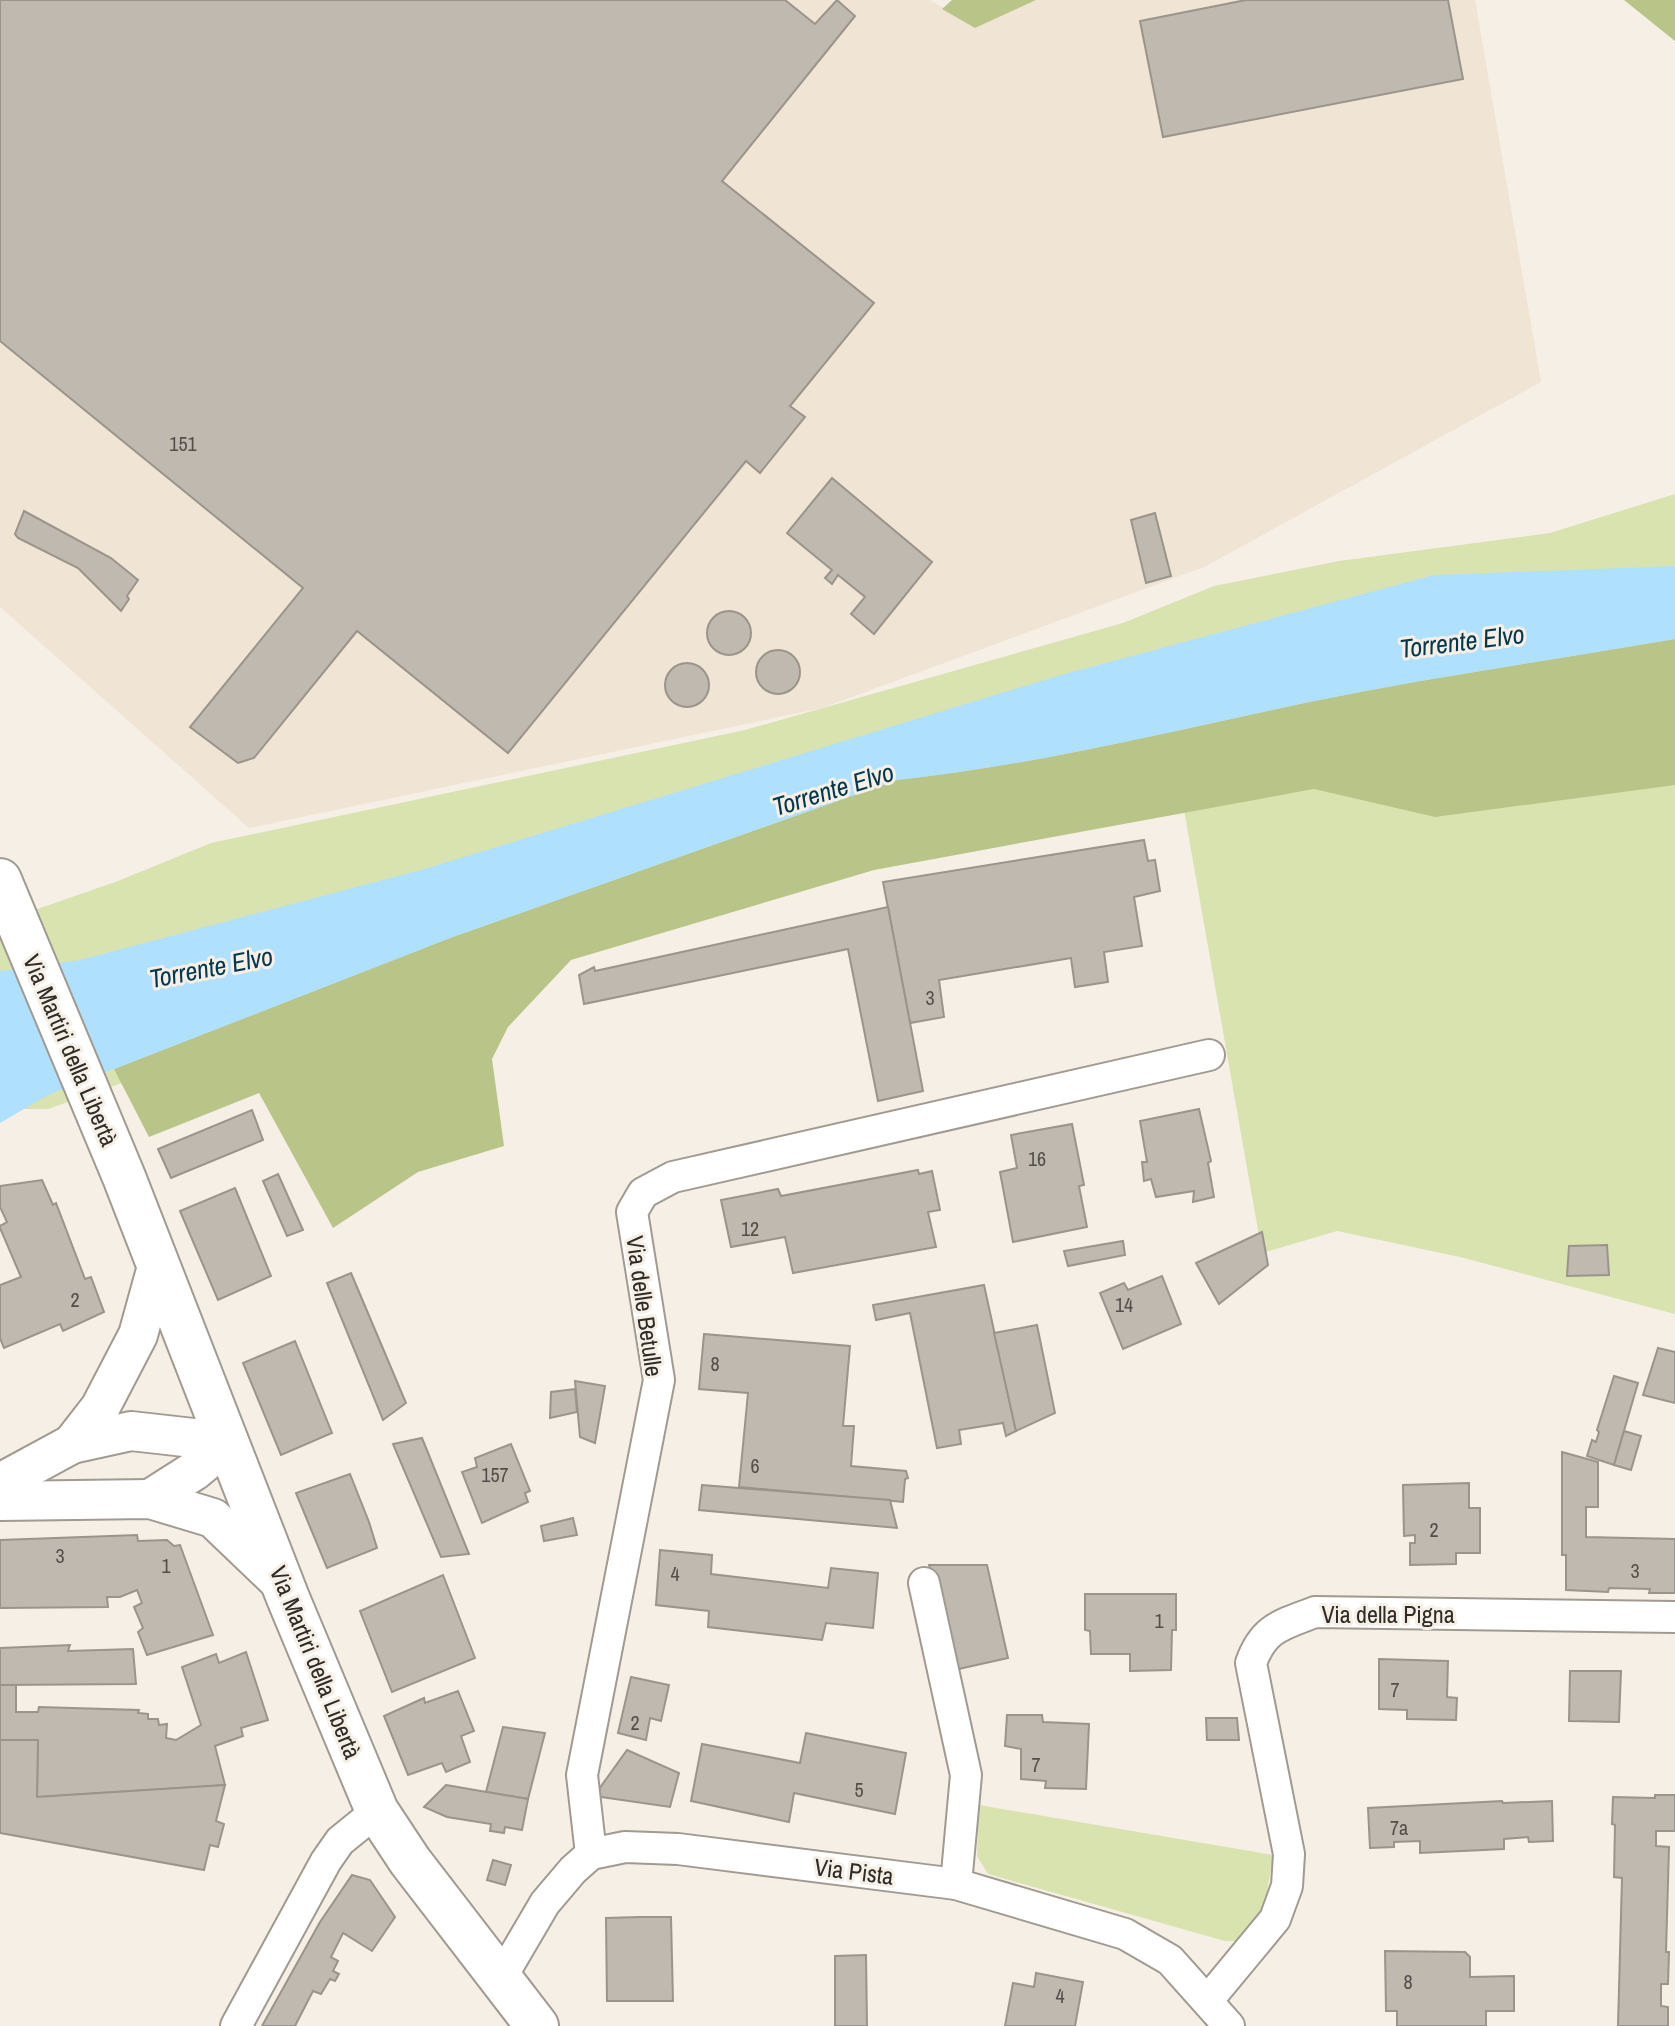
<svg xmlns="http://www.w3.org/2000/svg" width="1675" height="2026" font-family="'Archivo Narrow',sans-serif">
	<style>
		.built { fill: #f0e4d4 }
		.green { fill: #d9e3af }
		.forest { fill: #b9c488 }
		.water { fill: #afe0fe }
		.building { fill: #c0b9af; stroke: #9b948b; stroke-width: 2 }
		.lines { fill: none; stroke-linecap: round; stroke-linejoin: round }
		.minor-casing { stroke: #a19a91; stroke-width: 34 }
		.tertiary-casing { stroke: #a19a91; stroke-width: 42 }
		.secondary-casing { stroke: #a19a91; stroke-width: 46 }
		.minor { stroke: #fff; stroke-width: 30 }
		.tertiary { stroke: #fff; stroke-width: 38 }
		.secondary { stroke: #fff; stroke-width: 42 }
		.labels { text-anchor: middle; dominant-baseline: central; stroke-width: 6; stroke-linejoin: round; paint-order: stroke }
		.number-label { font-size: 20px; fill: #524e4a }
		.street-label { font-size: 24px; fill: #2e2b28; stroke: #f6efe5 }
		.water-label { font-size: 26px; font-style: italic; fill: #01374f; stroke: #f6efe5 }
	</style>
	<rect width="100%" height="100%" fill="#f6efe5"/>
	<!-- built -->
	<polygon class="built" points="0,0 930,0 975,28 1036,0 1475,0 1541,382 1204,567 822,708 249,828 0,607"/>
	<!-- green -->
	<g class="green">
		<polygon points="1675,494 1675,1314 1460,1257 1337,1231 1262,1253 1178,776 298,1021 48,1109 0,1109 0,922 118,881 211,843 745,730 1123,623 1214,586 1339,561 1550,533"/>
		<polygon points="979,1805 1273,1855 1264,1912 1241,1941 1225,1941 988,1874 977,1856"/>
	</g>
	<!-- forest -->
	<g class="forest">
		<polygon points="952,0 1036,0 975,28 942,9"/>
		<polygon points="1624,0 1675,0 1675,41"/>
		<path d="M1675 639V785L1435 817 1314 789 874 870 571 960 508 1027 492 1059 504 1146 418 1172 333 1228 259 1093 149 1137 114 1069 450 938 897 780C1036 765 1172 731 1309 702 1430 677 1553 660 1675 639Z"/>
	</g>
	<!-- water -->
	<path class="water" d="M1675 566V639C1553 660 1430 677 1309 702 1172 731 1036 765 897 780L450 938 50 1094 0 1123V971L80 960 421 870 1061 675 1434 575Z"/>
	<!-- building -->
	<g class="building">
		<polygon points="0,0 785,0 815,24 837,0 855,16 722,181 874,303 790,406 805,417 760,473 746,461 508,753 357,631 254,758 238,763 190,727 303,588 0,341"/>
		<polygon points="1246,0 1448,0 1463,79 1163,137 1140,21"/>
		<polygon points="832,478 932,562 874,634 851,614 865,597 838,575 832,584 825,578 832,570 787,533"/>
		<polygon points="24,511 111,558 138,580 127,596 129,599 121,611 78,568 18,538 15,534"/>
		<polygon points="1155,513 1171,576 1146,583 1131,520"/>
		<circle cx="729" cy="633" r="22"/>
		<circle cx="778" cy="672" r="22"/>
		<circle cx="687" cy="685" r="22"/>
		<polygon points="1144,840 1148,861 1155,860 1160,891 1134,897 1142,946 1104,952 1108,982 1075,987 1071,958 939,980 944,1017 910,1023 883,882"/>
		<polygon points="888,907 923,1091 878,1101 848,949 584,1004 579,975 594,967 595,971"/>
		<polygon points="1199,1109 1211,1161 1208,1163 1214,1197 1193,1202 1194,1191 1156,1197 1151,1179 1144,1181 1142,1162 1147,1162 1140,1121"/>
		<polygon points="252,1110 263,1140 171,1178 158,1149"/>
		<polygon points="1072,1124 1084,1185 1079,1186 1087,1227 1013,1242 1000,1172 1017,1168 1011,1135"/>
		<polygon points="918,1170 919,1174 932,1171 940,1210 928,1212 936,1247 793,1273 785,1237 731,1247 721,1200 778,1189 781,1196"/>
		<polygon points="278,1174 303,1230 287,1236 263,1181"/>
		<polygon points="42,1180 53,1205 56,1203 85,1279 91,1277 104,1312 63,1331 60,1324 4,1348 0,1338 0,1285 21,1277 0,1228 0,1226 7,1222 0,1207 0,1186"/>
		<polygon points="235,1188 271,1276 218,1300 180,1211"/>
		<polygon points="1262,1232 1268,1265 1219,1304 1196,1263"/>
		<polygon points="1123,1241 1125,1255 1068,1266 1064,1251"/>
		<polygon points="1607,1245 1609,1275 1567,1276 1569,1246"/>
		<polygon points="351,1273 406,1403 383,1420 327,1283"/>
		<polygon points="1162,1276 1181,1324 1123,1349 1100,1293 1124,1283 1128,1290"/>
		<polygon points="984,1285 1016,1431 1006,1436 1003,1423 959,1430 961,1444 937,1448 910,1313 876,1320 873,1305"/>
		<polygon points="1037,1325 1055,1413 1016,1431 994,1333"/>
		<polygon points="704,1334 850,1346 843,1426 854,1426 851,1466 906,1471 908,1478 905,1479 903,1502 739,1487 748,1393 699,1389"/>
		<polygon points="295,1341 332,1433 281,1455 243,1363"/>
		<polygon points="1658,1348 1675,1352 1675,1403 1643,1395"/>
		<polygon points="1614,1376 1638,1383 1614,1465 1587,1456 1592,1440 1596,1442 1599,1432 1597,1430"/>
		<polygon points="575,1381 605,1386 595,1443 580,1437"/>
		<polygon points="575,1389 577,1412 550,1418 551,1392"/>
		<polygon points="1624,1431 1641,1436 1631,1470 1614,1465"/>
		<polygon points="422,1438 469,1554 441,1557 393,1444"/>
		<polygon points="511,1444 530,1491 525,1493 528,1502 482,1523 462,1472 477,1467 475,1458"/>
		<polygon points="1562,1452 1598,1462 1598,1507 1586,1507 1586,1537 1675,1539 1675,1593 1649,1593 1650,1589 1609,1588 1608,1592 1566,1590 1566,1555 1562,1555"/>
		<polygon points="350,1474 369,1522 377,1548 327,1568 296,1493"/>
		<polygon points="1469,1483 1469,1508 1480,1508 1480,1553 1456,1553 1456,1564 1410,1565 1410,1543 1415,1543 1415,1535 1404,1536 1403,1485"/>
		<polygon points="702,1485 890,1500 897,1528 699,1510"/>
		<polygon points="573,1518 577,1535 544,1541 541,1526"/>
		<polygon points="137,1535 138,1541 167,1540 174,1546 180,1545 213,1635 147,1655 138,1632 143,1628 134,1607 142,1603 137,1590 120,1597 107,1597 108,1607 0,1608 0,1540"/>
		<polygon points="660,1550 712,1555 711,1574 828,1588 831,1568 878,1573 873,1628 826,1623 822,1640 708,1627 709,1611 656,1605"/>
		<polygon points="929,1565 987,1565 1008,1658 954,1670"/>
		<polygon points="443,1575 475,1658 392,1692 360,1611"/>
		<polygon points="1085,1594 1176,1594 1176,1630 1172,1630 1171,1670 1130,1671 1130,1654 1091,1654 1090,1631 1085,1630"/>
		<polygon points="70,1645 68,1651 133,1649 136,1684 0,1685 0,1648"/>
		<polygon points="246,1652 268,1720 241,1728 243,1736 215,1746 225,1785 37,1797 38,1740 0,1740 0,1685 16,1685 16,1712 38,1712 39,1707 139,1710 138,1713 148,1714 148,1719 158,1719 159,1725 167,1724 166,1738 176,1740 201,1725 182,1667 216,1654 219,1663"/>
		<polygon points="1379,1659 1448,1661 1447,1697 1457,1698 1456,1720 1407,1719 1407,1710 1379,1709"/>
		<polygon points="1570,1671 1621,1671 1619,1722 1569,1721"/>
		<polygon points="631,1677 669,1685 661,1721 650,1718 646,1740 618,1733"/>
		<polygon points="458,1691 474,1731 461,1736 470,1762 446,1772 442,1763 408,1775 384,1716 424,1698 425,1703"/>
		<polygon points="1007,1715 1042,1715 1043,1722 1089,1724 1086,1789 1045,1788 1046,1781 1021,1779 1021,1749 1005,1746"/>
		<polygon points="1206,1718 1237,1718 1239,1740 1207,1740"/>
		<polygon points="503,1727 545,1733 528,1799 486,1792"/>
		<polygon points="806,1733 906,1753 895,1814 794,1793 789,1822 691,1801 702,1744 800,1763"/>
		<polygon points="0,1740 38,1740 37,1797 225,1785 216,1821 224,1824 218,1847 210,1845 204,1870 0,1833"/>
		<polygon points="627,1750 679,1773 670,1807 594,1796"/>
		<polygon points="446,1785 528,1799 522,1830 505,1827 504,1833 490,1831 491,1824 447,1817 424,1807"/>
		<polygon points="1655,1795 1675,1795 1675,1831 1656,1831 1656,1846 1669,1847 1666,1952 1669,1952 1668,1984 1661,1984 1661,2006 1668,2007 1668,2026 1618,2026 1622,1878 1614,1877 1615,1825 1612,1824 1613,1797 1655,1798"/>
		<polygon points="1502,1801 1503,1803 1552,1801 1553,1841 1529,1842 1528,1837 1504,1839 1504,1849 1420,1853 1420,1841 1394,1842 1394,1847 1370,1848 1368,1808"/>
		<polygon points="493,1860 511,1865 505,1885 487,1880"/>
		<polygon points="352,1875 370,1880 395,1917 372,1951 343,1933 331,1957 338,1961 333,1971 339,1974 335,1981 330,1979 321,1994 313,1991 295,2026 262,2026 320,1922"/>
		<polygon points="640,1917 671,1917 673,2001 607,2001 606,1918"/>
		<polygon points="1385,1951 1465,1952 1470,1957 1470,1977 1514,1976 1514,2011 1486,2011 1486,2026 1397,2026 1397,2011 1386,2011"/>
		<polygon points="866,1955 867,2026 835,2026 835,1956"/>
		<polygon points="1036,1973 1083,1982 1075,2026 1005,2026 1013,1983 1034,1987"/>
	</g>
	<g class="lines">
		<defs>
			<g id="minor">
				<polyline points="924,1583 966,1775 956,1884"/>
				<polyline points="591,1854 582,1775 659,1380 632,1212 643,1193 673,1177 1209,1055"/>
				<polyline points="501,1978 545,1903 573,1870 591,1854 625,1847 678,1849 956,1884 1125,1934 1170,1960 1229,2026"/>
				<path d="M1208 2000 1275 1919 1287 1886 1289 1854 1251 1663C1264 1627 1282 1625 1315 1612L1675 1617"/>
				<polyline points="236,2026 326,1861 340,1841 377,1811"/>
			</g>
			<g id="tertiary">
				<polyline points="72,1444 100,1408 138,1335 158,1263"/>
				<polyline points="0,1483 72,1444 131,1431 229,1442"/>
				<polyline points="150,1499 194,1471 229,1442"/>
				<polyline points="0,1501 150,1499 213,1518 283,1585"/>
			</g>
			<polyline id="secondary" points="0,880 124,1177 288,1598 377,1811 410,1861 537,2026"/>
		</defs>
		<!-- minor casing -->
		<use href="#minor" class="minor-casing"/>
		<!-- tertiary casing -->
		<use href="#tertiary" class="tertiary-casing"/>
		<!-- secondary casing -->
		<use href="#secondary" class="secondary-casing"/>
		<!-- minor -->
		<use href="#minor" class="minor"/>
		<!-- tertiary -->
		<use href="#tertiary" class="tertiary"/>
		<!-- secondary -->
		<use href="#secondary" class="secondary"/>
	</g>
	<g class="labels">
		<!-- number labels -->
		<g class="number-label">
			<text x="183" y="443">151</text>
			<text x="930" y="997">3</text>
			<text x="1037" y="1158">16</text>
			<text x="750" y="1228">12</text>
			<text x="75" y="1299">2</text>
			<text x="1124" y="1304">14</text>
			<text x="715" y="1363">8</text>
			<text x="755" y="1465">6</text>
			<text x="495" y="1474">157</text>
			<text x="1434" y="1529">2</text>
			<text x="60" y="1555">3</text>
			<text x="166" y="1565">1</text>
			<text x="1635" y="1570">3</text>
			<text x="675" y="1573">4</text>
			<text x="1159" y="1620">1</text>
			<text x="1395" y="1689">7</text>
			<text x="635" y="1722">2</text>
			<text x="1036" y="1764">7</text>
			<text x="859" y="1789">5</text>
			<text x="1399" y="1827">7a</text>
			<text x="1408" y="1981">8</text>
			<text x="1060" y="1995">4</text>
		</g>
		<!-- street labels -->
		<g class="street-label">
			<text transform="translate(71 1050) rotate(67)">Via Martiri della Libertà</text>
			<text transform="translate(645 1306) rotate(82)">Via delle Betulle</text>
			<text x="1388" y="1614">Via della Pigna</text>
			<text transform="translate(316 1662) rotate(68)">Via Martiri della Libertà</text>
			<text transform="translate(854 1871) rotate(7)">Via Pista</text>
		</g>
		<!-- water labels -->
		<g class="water-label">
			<text transform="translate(1462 641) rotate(-7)">Torrente Elvo</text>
			<text transform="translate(833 789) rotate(-17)">Torrente Elvo</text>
			<text transform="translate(211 967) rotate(-11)">Torrente Elvo</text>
		</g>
	</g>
</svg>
